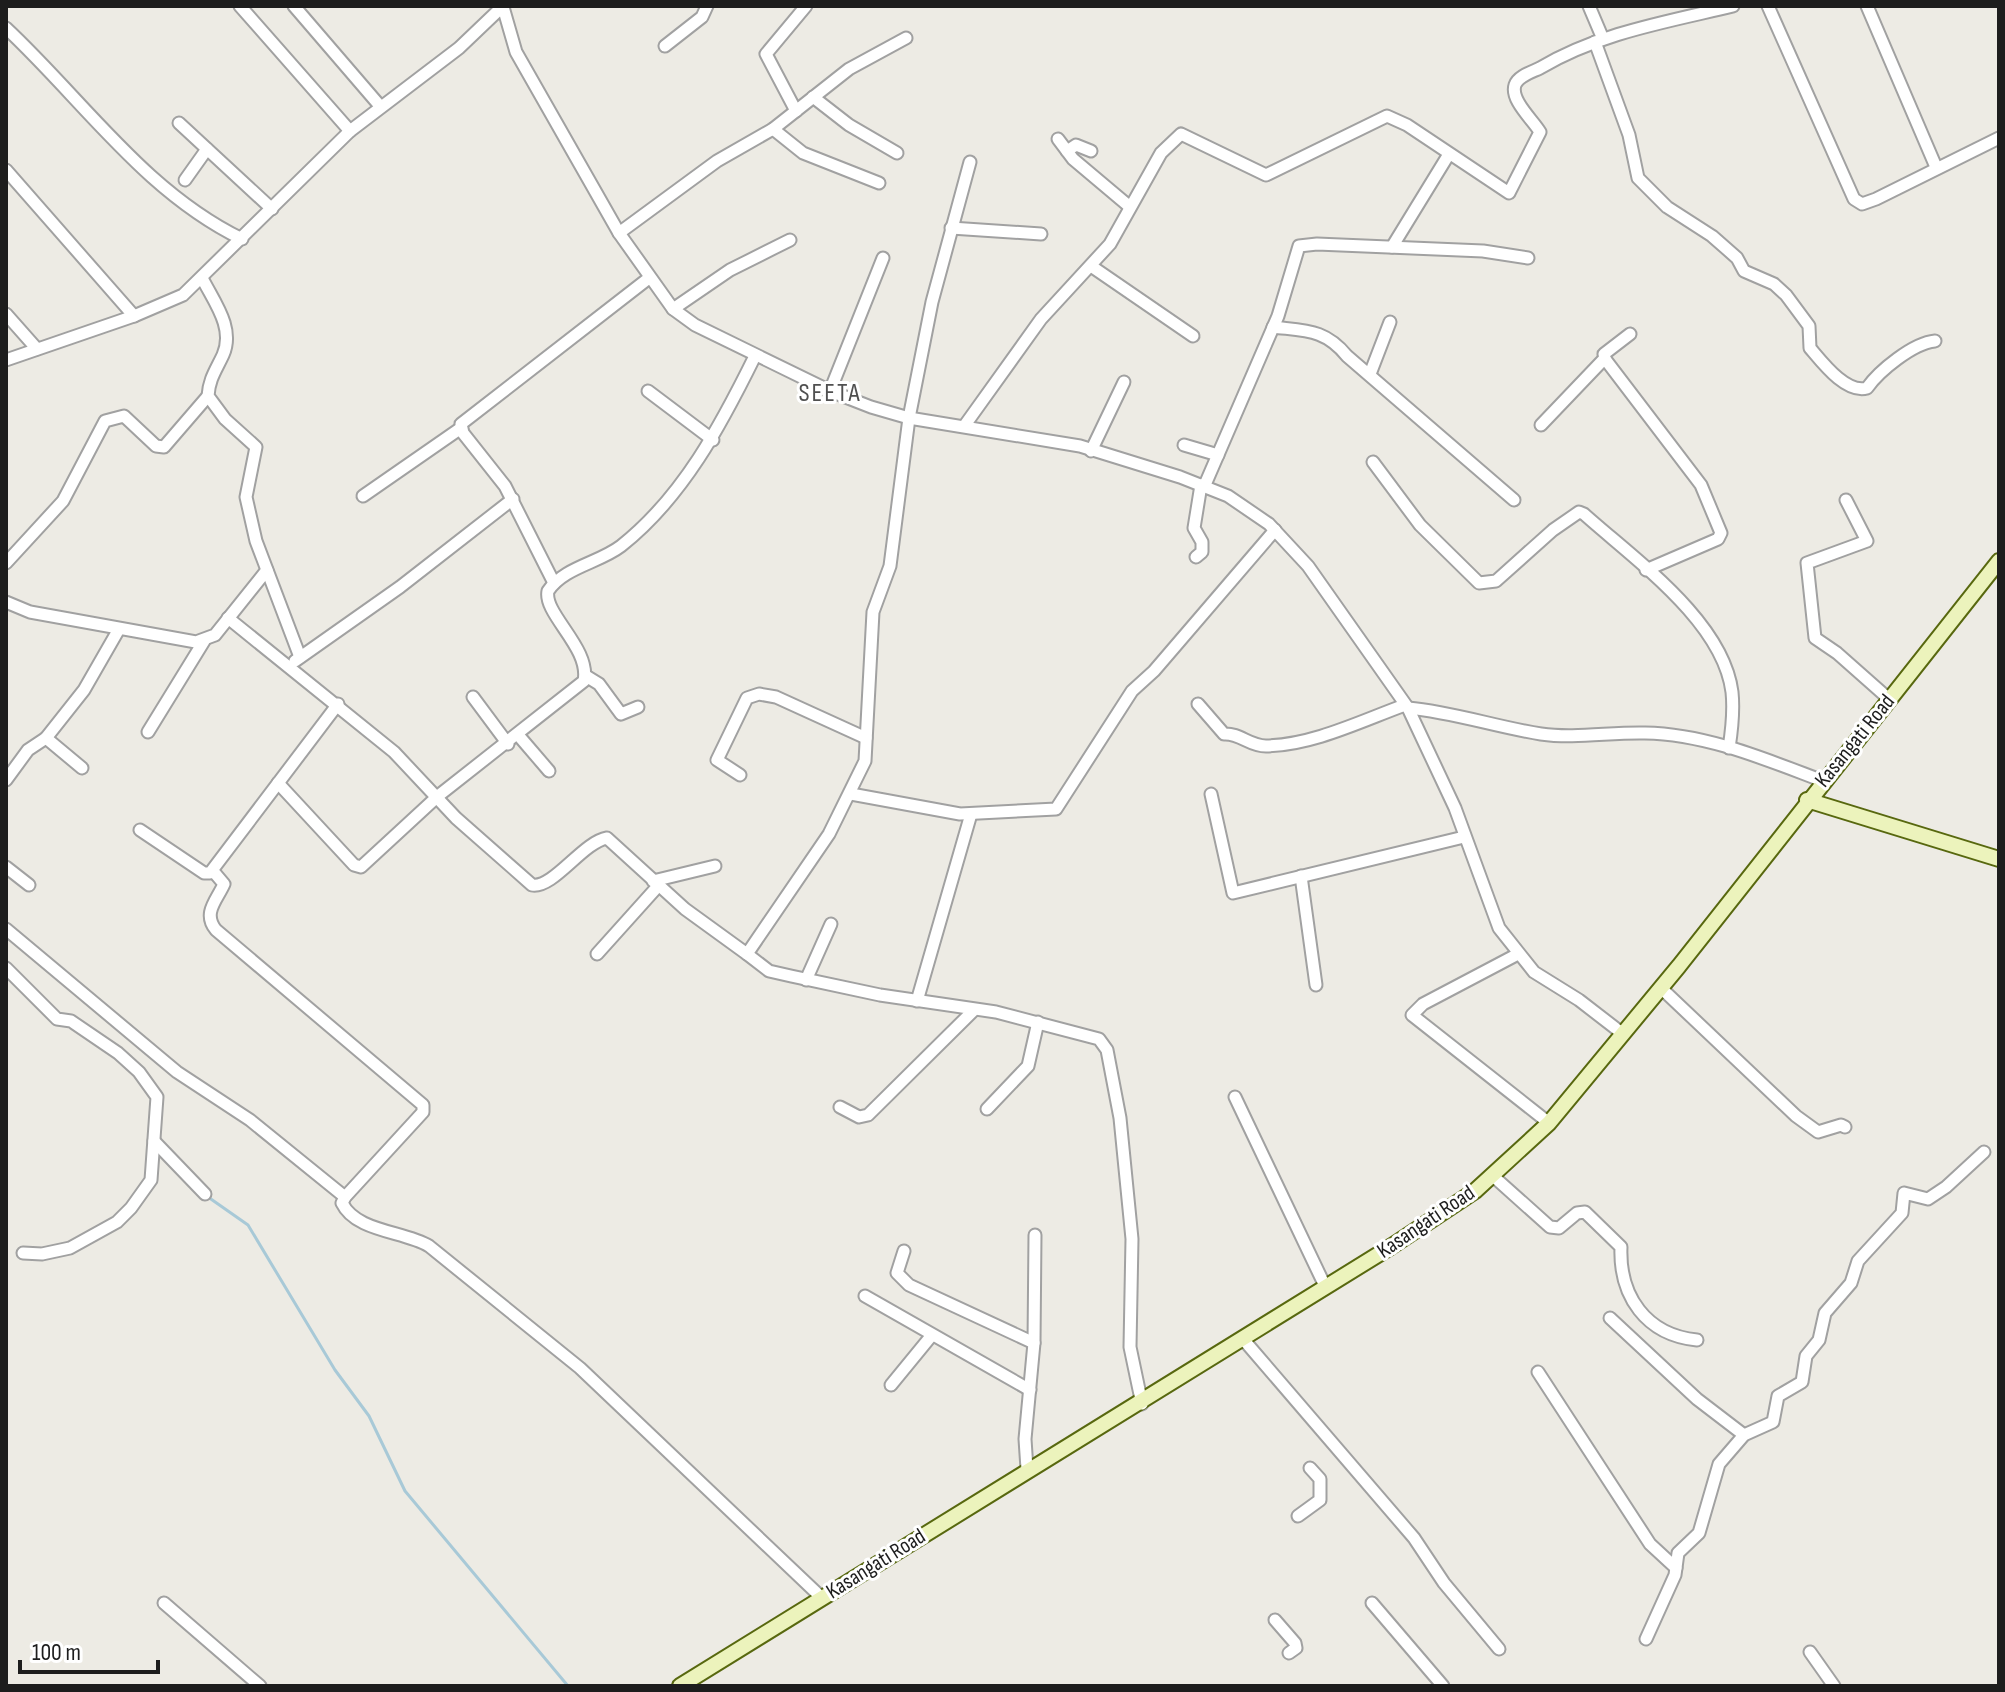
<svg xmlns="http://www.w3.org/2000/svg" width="2005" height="1692" font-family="'Sofia Sans Condensed',sans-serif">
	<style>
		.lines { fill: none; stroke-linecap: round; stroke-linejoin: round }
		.stream { stroke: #a8c9d7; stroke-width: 3 }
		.street-casing { stroke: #a1a1a1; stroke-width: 15 }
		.secondary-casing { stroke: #58680f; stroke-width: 18 }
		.street { stroke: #fff; stroke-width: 11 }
		.secondary { stroke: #ecf3bc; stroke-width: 14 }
		.labels { text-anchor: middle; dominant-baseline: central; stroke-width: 6; stroke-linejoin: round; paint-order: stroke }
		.street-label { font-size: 22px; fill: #1d1d1d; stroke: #fff }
		.quarter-label { font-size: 26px; letter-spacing: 2px; fill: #505050; stroke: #fff }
	</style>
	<rect width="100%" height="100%" fill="#edebe4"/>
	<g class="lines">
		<!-- stream -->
		<polyline class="stream" points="208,1197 248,1225 335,1370 369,1416 405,1491 568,1686"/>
		<defs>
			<g id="street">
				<polyline points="240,6 350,131"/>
				<polyline points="294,6 380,106"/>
				<polyline points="1589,6 1603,39"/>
				<polyline points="1768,6 1854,199 1862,204 1876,199 1999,138"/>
				<polyline points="1867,6 1936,167"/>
				<polyline points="503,7 516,52 619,233 673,309 695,325 830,391 871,407 909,418 1080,446 1180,477 1228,496 1269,524 1308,566 1408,708 1455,808 1499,928 1534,972 1579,1000 1623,1034"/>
				<path d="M6 28C83 100 145 192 242 239"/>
				<path d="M1595 42 1629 135 1638 178 1667 207 1712 236 1737 258 1744 271 1774 284 1786 295 1809 326 1810 348C1822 362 1846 394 1867 388 1879 371 1913 343 1935 341"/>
				<polyline points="665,46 702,17 707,6"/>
				<polyline points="813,97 849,125 897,153"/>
				<polyline points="796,111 766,54 806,6"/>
				<polyline points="179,123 272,209"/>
				<polyline points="773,129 803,153 879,183"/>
				<polyline points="1058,139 1073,159 1130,207"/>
				<polyline points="1067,151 1076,145 1091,151"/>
				<polyline points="970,162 932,302 909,418 890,566 873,612 865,761 829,834 747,954 769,971 791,976 880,995 996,1012 1099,1039 1107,1050 1120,1118 1132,1239 1130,1347 1142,1404"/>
				<polyline points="6,170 134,316"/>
				<polyline points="185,180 207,149"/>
				<polyline points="951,228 1041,234"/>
				<polyline points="619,233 717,161 773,129 849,69 906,38"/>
				<polyline points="1392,247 1449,154"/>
				<polyline points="1091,266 1193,336"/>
				<path d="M202 278C214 302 235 328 223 355 216 370 209 379 208 396L225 419 256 447 246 497 256 541 300 657"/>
				<polyline points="673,309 730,270 790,240"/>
				<polyline points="6,314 37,349"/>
				<path d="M1273 327C1306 331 1325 329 1347 356L1514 500"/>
				<polyline points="1630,334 1604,354 1605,359 1701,485 1721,533 1718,539 1646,570"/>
				<polyline points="6,360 134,316 183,295 350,131 459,48 503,6"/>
				<polyline points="1370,374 1390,322"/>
				<polyline points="648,391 713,440"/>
				<polyline points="830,391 883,258"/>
				<path d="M965 425 1041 319 1110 244 1161 153 1181 134 1266 175 1387 116 1407 125 1509 193 1540 132C1533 120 1510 100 1515 85 1518 76 1532 72 1540 68 1599 33 1666 22 1733 6"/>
				<polyline points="1541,425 1605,358"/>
				<polyline points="1184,445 1218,455"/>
				<polyline points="1091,451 1124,382"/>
				<path d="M1373 462 1420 525 1479 583 1496 581 1553 530 1579 512 1584 514C1634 559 1723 621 1732 692 1734 711 1732 729 1729 748"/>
				<polyline points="1204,487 1278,316 1299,246 1317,244 1483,251 1528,258"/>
				<polyline points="363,496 461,428"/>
				<polyline points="1846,500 1867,541 1807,563 1815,638 1837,653 1889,699"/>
				<polyline points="1196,557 1202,552 1202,542 1194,528 1201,485"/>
				<polyline points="6,563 63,501 105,421 124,416 156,446 164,447 208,396"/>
				<polyline points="554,583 505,486 463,433 461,424 649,278"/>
				<polyline points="6,602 30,612 196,642 215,635 267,570"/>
				<path d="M228 618 394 752 456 818 532 885C553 889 583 842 607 838L685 909 747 954"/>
				<polyline points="295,661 400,587 513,499"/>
				<polyline points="586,676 599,684 621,714 638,707"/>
				<polyline points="473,697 508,744"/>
				<path d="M1198 704 1224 734C1240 733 1249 746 1266 746 1313 745 1361 721 1405 705"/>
				<path d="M1408 708C1453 712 1496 727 1541 734 1575 739 1611 732 1645 733 1707 734 1767 760 1823 781"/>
				<polyline points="148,732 204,641"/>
				<polyline points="519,736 549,771"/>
				<polyline points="82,768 46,738 84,690 119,629"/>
				<polyline points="740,775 717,760 747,698 759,694 776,697 866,738"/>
				<polyline points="6,780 28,750 46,738"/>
				<path d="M278 783 354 865 361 867 438 796 584 681C591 648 543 614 548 591 564 567 599 563 621 546 683 497 721 425 755 356"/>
				<polyline points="851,794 960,814 1056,809 1132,691 1154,671 1275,530"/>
				<polyline points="1211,794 1233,893 1464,837"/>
				<polyline points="140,830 204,873 210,873 338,704"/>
				<polyline points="6,867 29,885"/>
				<path d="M213 871 224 884C217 900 202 913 216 930L423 1105V1112L345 1197 342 1203C356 1232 404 1231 429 1246L580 1368 822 1598"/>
				<polyline points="1301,876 1316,985"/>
				<polyline points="653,881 715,866"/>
				<polyline points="6,929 177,1072 250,1120 345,1197"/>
				<polyline points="597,954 659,885"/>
				<polyline points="1518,954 1423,1004 1412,1015 1549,1123"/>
				<polyline points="6,968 57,1019 71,1021 118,1053 139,1072 157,1097 151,1180 131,1208 117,1222 70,1248 42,1254 23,1253"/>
				<polyline points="806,980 831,924"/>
				<polyline points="1661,988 1796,1116 1818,1132 1841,1125 1845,1127"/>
				<polyline points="917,1001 971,814"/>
				<polyline points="1235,1097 1325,1286"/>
				<polyline points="840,1107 859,1117 868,1115 974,1010"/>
				<polyline points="987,1109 1028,1066 1038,1022"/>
				<polyline points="154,1141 205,1194"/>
				<path d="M1493 1176 1550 1227 1559 1228 1577 1213 1585 1212 1621 1247C1619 1296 1646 1335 1697 1340"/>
				<polyline points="904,1251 897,1273 909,1285 1034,1343"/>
				<polyline points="865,1296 1030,1390"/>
				<polyline points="1610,1318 1697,1399 1744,1435"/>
				<polyline points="1243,1339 1414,1538 1444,1583 1499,1649"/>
				<polyline points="1538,1372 1650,1544 1676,1568"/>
				<polyline points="891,1385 932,1335"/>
				<polyline points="1027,1469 1025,1439 1034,1343 1035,1235"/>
				<polyline points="1298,1516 1320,1500 1320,1479 1310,1468"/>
				<polyline points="164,1603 260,1686"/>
				<polyline points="1372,1603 1443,1686"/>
				<polyline points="1275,1620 1295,1643 1296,1648 1289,1653"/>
				<polyline points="1646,1639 1675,1575 1678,1553 1699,1533 1719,1464 1744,1435 1773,1422 1778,1396 1802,1382 1806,1356 1819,1340 1825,1313 1851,1283 1858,1261 1902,1213 1904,1193 1928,1199 1946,1187 1984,1152"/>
				<polyline points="1810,1652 1834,1686"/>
			</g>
			<g id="secondary">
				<polyline points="1807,800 1999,859"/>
				<polyline points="680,1686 1392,1246 1475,1191 1549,1123 1679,966 1999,561"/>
			</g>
		</defs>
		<!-- street casing -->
		<use href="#street" class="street-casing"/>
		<!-- secondary casing -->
		<use href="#secondary" class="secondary-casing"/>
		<!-- street -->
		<use href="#street" class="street"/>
		<!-- secondary -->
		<use href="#secondary" class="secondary"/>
	</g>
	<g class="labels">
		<!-- street labels -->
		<g class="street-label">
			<text transform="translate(1855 741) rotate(-51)">Kasangati Road</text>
			<text transform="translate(1426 1222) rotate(-34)">Kasangati Road</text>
			<text transform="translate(876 1564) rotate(-32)">Kasangati Road</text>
		</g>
		<!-- quarter labels -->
		<g class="quarter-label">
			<text x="830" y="393">SEETA</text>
		</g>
	</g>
	<!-- border -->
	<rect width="2005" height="1692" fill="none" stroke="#1d1d1d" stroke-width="16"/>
	<!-- scale -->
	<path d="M20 1660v12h138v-12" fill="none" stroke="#1d1d1d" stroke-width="4"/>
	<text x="32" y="1660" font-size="24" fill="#1d1d1d" stroke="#ffffff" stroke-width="6" paint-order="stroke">100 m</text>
</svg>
